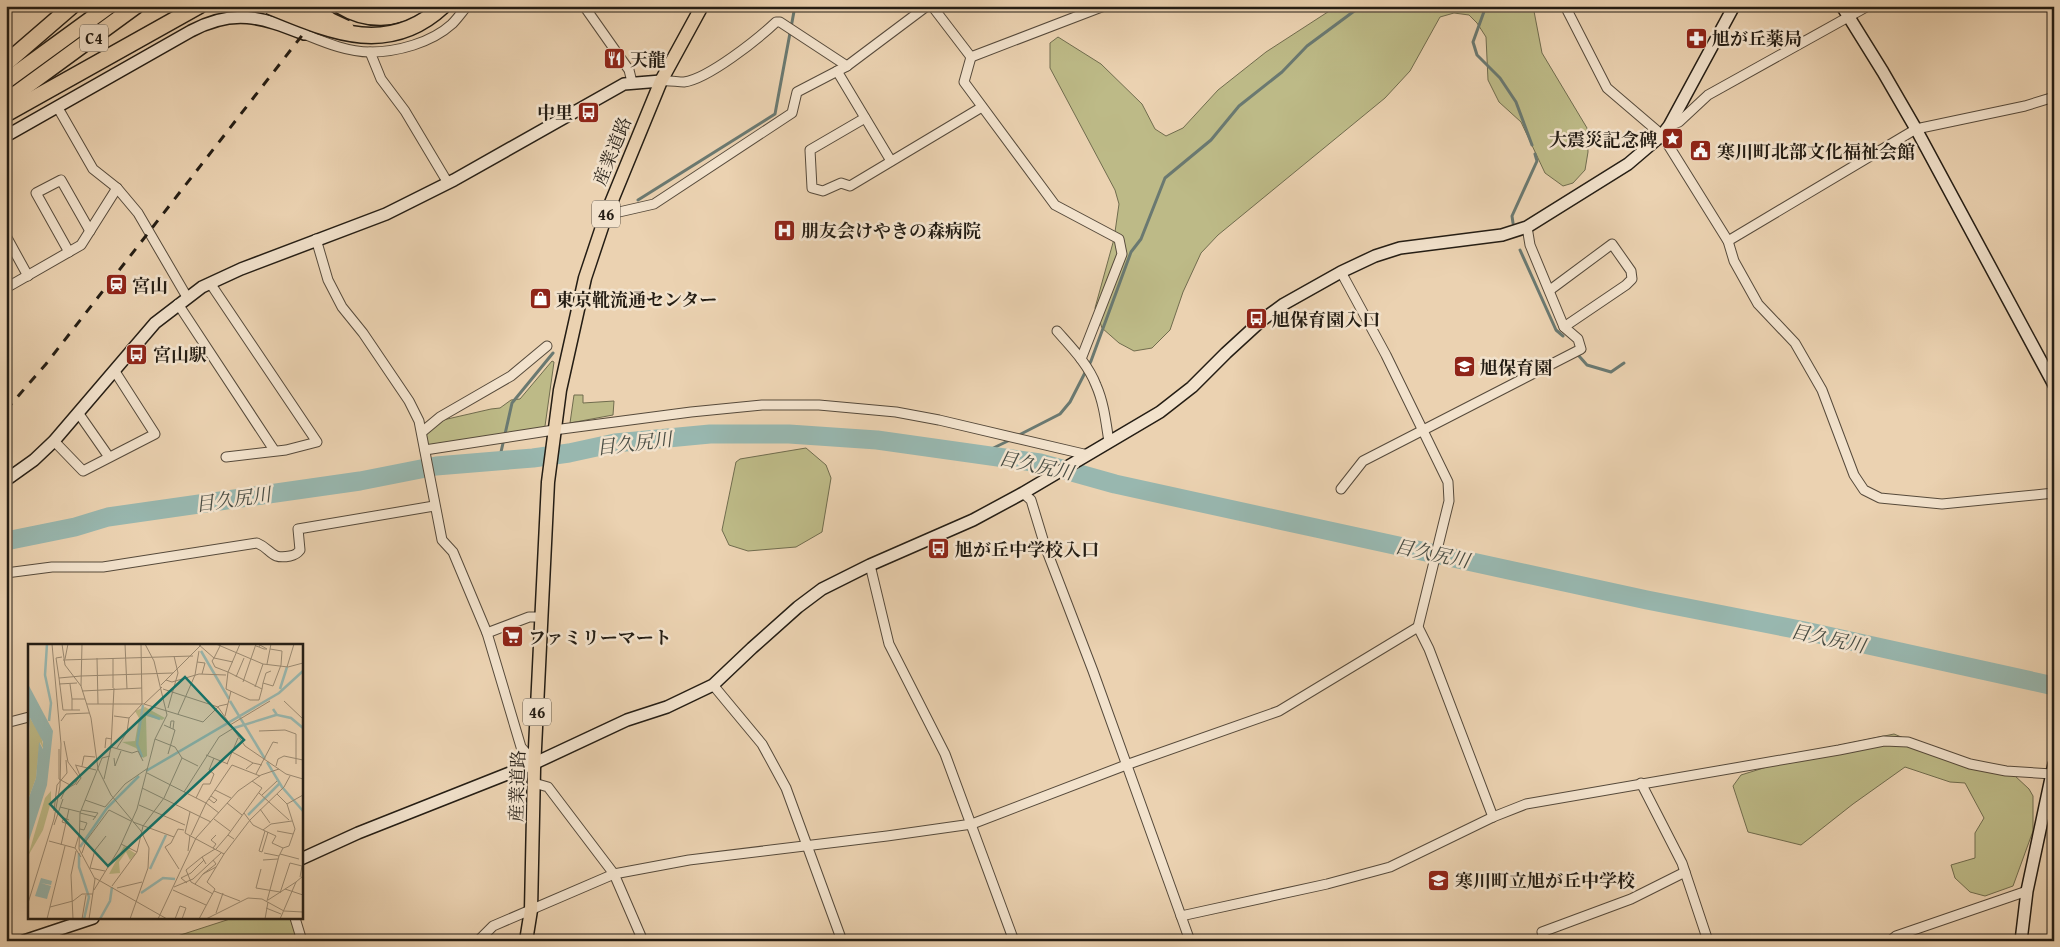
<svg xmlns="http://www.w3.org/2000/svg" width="2060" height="947" font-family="'Gentium Book Plus','Noto Serif JP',serif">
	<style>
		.green { fill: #bdba87; stroke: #706c4e }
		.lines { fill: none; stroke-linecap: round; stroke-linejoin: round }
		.stream { stroke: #6a7971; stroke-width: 3 }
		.river { stroke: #98b7af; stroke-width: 19 }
		.street-casing { stroke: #564a3b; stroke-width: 11 }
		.secondary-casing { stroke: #241d14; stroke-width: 14 }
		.primary-casing { stroke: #241d14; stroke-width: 15 }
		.highway-casing { stroke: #241d14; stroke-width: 18 }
		.street { stroke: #f2e2cc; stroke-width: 9 }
		.secondary { stroke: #f2e2cc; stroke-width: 11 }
		.primary { stroke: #ebd2b1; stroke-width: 12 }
		.highway { stroke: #ebd2b1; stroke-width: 15 }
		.rail { stroke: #241d14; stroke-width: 3; stroke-dasharray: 9 9; stroke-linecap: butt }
		.highway-bridge-casing { stroke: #241d14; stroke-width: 18; stroke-linecap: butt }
		.highway-bridge { stroke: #ebd2b1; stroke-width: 15 }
		.labels { text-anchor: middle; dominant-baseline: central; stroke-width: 5; stroke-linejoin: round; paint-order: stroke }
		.shield { fill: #f2e2cc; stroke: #62584b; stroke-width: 1 }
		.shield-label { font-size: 16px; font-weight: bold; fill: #241d14 }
		.poi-label { font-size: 18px; font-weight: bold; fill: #241d14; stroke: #f2e2cc; text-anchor: start }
		.street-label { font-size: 18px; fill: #241d14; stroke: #f2e2cc }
		.water-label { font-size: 19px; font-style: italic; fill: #474b42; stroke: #f2e2cc }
		.inset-river { fill: none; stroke: #98b7af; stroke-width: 2.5 }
		.inset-road { fill: none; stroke: #9b8a72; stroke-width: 1 }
		.view { fill: #0f766e; fill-opacity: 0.15; stroke: #0f766e; stroke-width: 2.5 }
		.inset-edge { fill: none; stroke: #241d14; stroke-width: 2.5 }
	</style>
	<rect width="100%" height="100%" fill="#ebd2b1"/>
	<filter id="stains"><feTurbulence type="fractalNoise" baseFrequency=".004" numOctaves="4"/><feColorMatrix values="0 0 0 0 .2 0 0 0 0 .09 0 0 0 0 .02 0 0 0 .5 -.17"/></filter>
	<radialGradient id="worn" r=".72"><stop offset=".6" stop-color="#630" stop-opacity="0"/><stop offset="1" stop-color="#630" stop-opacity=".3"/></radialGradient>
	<!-- green -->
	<g class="green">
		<polygon points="1337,6 1533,6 1542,53 1587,128 1588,152 1585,170 1573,183 1563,186 1545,173 1521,122 1499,102 1488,80 1486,37 1477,23 1469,15 1454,13 1440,17 1410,71 1385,98 1218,235 1201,253 1183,292 1170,330 1152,348 1134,351 1119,343 1102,328 1095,308 1114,239 1119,204 1115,190 1050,68 1050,43 1058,37 1101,64 1142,104 1155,129 1166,136 1183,128 1218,90 1266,52"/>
		<polygon points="552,361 554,362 545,426 543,428 428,445 426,433 443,420 491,409 500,408 511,400 520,399"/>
		<polygon points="574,395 583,395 583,403 614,401 613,415 570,423"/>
		<polygon points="806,448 826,465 831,478 822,532 796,547 748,551 729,545 722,530 736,462 740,459"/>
		<polygon points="1894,734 1952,758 2014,775 2029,789 2033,796 2033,831 2013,886 1985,896 1970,892 1955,878 1951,865 1975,858 1975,833 1984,818 1965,783 1950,782 1905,767 1853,804 1801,845 1748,832 1733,786 1741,775 1831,747"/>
		<polygon points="233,918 290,918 298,941 162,941"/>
	</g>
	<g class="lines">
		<!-- stream -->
		<g class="stream">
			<polyline points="1486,6 1473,42 1477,55 1500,78 1516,102 1532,145"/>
			<polyline points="638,200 775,114 795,6"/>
			<polyline points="1513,223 1512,216 1537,161 1535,154"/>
			<polyline points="1520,250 1556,330 1563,336"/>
			<polyline points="1579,356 1587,365 1611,372 1624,363"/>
			<polyline points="1017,436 1060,414 1070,402 1091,361 1131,252 1141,239 1165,178 1211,140 1239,106 1282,72 1307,46 1361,6"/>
			<polyline points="981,454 1012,439"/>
			<polyline points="499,461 512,403 553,353"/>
		</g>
		<!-- river -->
		<polyline class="river" points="6,541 75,527 108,517 360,481 436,466 533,458 569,453 615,443 710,434 789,434 877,440 1040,463 1115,484 1316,528 1647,600 1805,631 2054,686"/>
		<defs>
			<g id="street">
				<polyline points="584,6 629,70 632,82"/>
				<polyline points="932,6 971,57 964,82 1055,205 1119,239 1122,254 1081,359"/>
				<polyline points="1565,6 1607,88 1662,135 1728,241 1734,261 1758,304 1795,343 1822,390 1854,475 1864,490 1880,498 1942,504 2054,493"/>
				<path d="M304 34C324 42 347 52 370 52 397 52 431 43 452 24 457 19 462 12 467 6"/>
				<polyline points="370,52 381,79 405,111 448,183"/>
				<polyline points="971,57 1104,6"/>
				<polyline points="837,71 891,161"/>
				<path d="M661 81C669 80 677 82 684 82 708 79 758 39 776 22H780L847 66"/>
				<polyline points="58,108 93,169 117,188 138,213 187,297"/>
				<polyline points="865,118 810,150 812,188 823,191 841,183 850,186 982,107"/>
				<polyline points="1669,126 1679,122 1708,95 1868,6"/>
				<polyline points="606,215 654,204 792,113 797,92 847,66 927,6"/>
				<polyline points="6,236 28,276"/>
				<polyline points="316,239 328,280 342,307 363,333 409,401 419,421 442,540 453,552 487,633 521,747 535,763"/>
				<polyline points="1728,241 1916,129 2025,106 2054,97"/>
				<polyline points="69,252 36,193 61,180 90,231"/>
				<polyline points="1341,272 1386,355 1448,482 1449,501 1418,627 1429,649 1493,817"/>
				<polyline points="210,283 317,442 286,450 226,457"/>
				<polyline points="6,288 81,245 117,188"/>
				<polyline points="1550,290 1612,244 1631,271 1632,279 1626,285 1564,327"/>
				<polyline points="178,304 274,450"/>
				<path d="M1057 331C1071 347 1088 364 1096 385 1104 403 1106 423 1109 442"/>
				<polyline points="79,414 109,457"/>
				<polyline points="422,432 440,417 511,376 547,346"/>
				<polyline points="54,441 83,471 155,434 114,370"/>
				<polyline points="425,450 554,430 691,412 762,405 819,405 896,412 939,420 1088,455"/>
				<polyline points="1341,489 1363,461 1581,349 1578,339 1564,327 1530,245 1527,227"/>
				<polyline points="1023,493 1031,500 1045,546 1093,671 1190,941"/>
				<polyline points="870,565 889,644 945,754 1014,941"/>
				<path d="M6 573 52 567H103L257 543C272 549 270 560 290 556 295 555 297 554 300 550L298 529 434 506"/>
				<polyline points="487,633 529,617 542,617"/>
				<polyline points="713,685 762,744 786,788 842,941"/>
				<polyline points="6,723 29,717"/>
				<polyline points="534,783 548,787 614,874 643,941"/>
				<polyline points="1641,783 1682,863 1708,941"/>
				<polyline points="1181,916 1327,884 1390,867 1493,817 1526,804 1839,750 1884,741 1908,742 1970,764 2006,771 2052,774"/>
				<polyline points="295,918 302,941"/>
				<polyline points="478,941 493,926 614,874 689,860 887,836 972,824 1126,765 1279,711 1418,627"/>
				<polyline points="1545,941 1542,932 1631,899 1685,872"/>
				<polyline points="1890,941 1896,936 2027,891"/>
			</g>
			<g id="secondary">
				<polyline points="1842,6 1883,72 1916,129 2054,385"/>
				<path d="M6 136 191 31C234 8 261 17 304 34"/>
				<polyline points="6,480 34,460 54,441 155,323 202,287 241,269 386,214 454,180 624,84 661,81"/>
				<polyline points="301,859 358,833 535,763 627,720 667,707 713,685 752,648 798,607 822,589 870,565 973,520 1023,493 1160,412 1192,387 1226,353 1262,320 1284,304 1341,272 1375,256 1400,248 1502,235 1527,227 1628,164 1662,135 1669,126 1734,6"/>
				<polyline points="24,941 93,918"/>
				<polyline points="2021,941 2027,891 2054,764"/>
			</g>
			<polyline id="primary" points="526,941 531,910 534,769 548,482 560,390 585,278 606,215 661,81 702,6"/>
			<g id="highway">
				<path d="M341 6C367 22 395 20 421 6"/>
				<polyline points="6,63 72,6"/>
				<polyline points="6,81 109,6"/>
				<polyline points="6,101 136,6"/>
				<polyline points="6,114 199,6"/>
			</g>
		</defs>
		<!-- street casing -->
		<use href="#street" class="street-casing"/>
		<!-- secondary casing -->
		<use href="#secondary" class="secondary-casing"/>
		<!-- primary casing -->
		<use href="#primary" class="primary-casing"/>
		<!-- highway casing -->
		<use href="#highway" class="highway-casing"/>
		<!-- street -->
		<use href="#street" class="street"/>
		<!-- secondary -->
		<use href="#secondary" class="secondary"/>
		<!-- primary -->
		<use href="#primary" class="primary"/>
		<!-- highway -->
		<use href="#highway" class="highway"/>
		<!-- rail -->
		<polyline class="rail" points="6,410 46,364 325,6"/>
		<defs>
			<g id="highway-bridge">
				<path d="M269 6C328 30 387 58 443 6"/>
				<polyline points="308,6 331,21 346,28"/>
			</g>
		</defs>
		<!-- highway-bridge casing -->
		<use href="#highway-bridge" class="highway-bridge-casing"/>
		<!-- highway-bridge -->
		<use href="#highway-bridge" class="highway-bridge"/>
	</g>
	<!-- icons -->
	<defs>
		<symbol id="pharmacy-square" viewBox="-11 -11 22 22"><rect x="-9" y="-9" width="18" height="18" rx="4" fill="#8f2418" stroke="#f2e2cc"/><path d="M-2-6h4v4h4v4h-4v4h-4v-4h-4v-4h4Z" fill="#fff"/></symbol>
		<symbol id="restaurant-square" viewBox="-11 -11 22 22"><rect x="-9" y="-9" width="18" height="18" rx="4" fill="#8f2418" stroke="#f2e2cc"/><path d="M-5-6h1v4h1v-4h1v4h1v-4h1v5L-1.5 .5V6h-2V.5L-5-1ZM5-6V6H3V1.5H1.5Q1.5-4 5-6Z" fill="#fff"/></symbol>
		<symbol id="bus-square" viewBox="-11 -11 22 22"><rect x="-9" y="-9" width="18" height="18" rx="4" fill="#8f2418" stroke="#f2e2cc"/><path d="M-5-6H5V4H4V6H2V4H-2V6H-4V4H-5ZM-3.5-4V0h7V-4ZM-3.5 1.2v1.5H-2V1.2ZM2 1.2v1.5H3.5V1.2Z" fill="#fff"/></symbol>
		<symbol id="sight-square" viewBox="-11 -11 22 22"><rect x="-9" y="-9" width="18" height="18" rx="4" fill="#8f2418" stroke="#f2e2cc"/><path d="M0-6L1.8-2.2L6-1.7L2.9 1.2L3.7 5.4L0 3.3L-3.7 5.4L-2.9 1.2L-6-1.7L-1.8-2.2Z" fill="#fff"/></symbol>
		<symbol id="civic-square" viewBox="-11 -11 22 22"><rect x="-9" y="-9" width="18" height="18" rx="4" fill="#8f2418" stroke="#f2e2cc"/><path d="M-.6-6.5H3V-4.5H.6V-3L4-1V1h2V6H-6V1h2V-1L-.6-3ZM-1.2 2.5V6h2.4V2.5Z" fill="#fff"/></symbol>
		<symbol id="hospital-square" viewBox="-11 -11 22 22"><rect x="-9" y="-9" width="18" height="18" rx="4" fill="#8f2418" stroke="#f2e2cc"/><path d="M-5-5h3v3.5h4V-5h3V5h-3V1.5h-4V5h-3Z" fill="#fff"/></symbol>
		<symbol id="station-square" viewBox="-11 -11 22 22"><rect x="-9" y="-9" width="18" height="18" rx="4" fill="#8f2418" stroke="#f2e2cc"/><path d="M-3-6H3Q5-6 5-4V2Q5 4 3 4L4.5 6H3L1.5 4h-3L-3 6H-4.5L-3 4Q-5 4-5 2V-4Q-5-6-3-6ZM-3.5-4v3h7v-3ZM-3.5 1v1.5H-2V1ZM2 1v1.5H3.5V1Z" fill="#fff"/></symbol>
		<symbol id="shop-square" viewBox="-11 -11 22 22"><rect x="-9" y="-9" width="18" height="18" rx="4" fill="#8f2418" stroke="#f2e2cc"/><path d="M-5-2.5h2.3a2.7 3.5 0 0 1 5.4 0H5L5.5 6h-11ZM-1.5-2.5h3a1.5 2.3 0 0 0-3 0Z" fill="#fff"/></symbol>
		<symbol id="school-square" viewBox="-11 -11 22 22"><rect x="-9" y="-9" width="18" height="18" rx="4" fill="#8f2418" stroke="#f2e2cc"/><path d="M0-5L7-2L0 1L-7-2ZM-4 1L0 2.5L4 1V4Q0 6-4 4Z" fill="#fff"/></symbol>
		<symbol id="supermarket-square" viewBox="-11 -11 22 22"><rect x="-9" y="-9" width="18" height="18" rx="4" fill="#8f2418" stroke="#f2e2cc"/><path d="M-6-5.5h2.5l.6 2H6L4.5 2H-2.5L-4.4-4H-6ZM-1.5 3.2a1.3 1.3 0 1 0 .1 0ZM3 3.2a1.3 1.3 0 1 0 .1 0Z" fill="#fff"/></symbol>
	</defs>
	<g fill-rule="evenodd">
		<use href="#pharmacy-square" x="1684" y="26" width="25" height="25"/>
		<use href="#restaurant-square" x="602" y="46" width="25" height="25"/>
		<use href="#bus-square" x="576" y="100" width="25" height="25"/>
		<use href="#sight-square" x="1660" y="126" width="25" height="25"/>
		<use href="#civic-square" x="1688" y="138" width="25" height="25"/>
		<use href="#hospital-square" x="772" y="218" width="25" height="25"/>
		<use href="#station-square" x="104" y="272" width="25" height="25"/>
		<use href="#shop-square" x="528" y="286" width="25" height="25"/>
		<use href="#bus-square" x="1244" y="306" width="25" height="25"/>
		<use href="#bus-square" x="124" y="342" width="25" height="25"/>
		<use href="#school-square" x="1452" y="354" width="25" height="25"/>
		<use href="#bus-square" x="926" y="536" width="25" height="25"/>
		<use href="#supermarket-square" x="500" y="624" width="25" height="25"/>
		<use href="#school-square" x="1426" y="868" width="25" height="25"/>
	</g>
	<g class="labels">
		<!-- shield labels -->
		<g class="shield">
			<rect x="80" y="24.5" width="28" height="27" rx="4"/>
			<rect x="592" y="200.5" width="28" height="27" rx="4"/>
			<rect x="523" y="698.5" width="28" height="27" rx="4"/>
		</g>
		<g class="shield-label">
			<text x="94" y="38">C4</text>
			<text x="606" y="214">46</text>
			<text x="537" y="712">46</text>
		</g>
		<!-- poi labels -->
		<g class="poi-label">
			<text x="1712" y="38">旭が丘薬局</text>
			<text x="630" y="59">天龍</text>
			<text x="573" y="112" text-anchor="end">中里</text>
			<text x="1657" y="139" text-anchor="end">大震災記念碑</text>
			<text x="1717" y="151">寒川町北部文化福祉会館</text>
			<text x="801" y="230">朋友会けやきの森病院</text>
			<text x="132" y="285">宮山</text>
			<text x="556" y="299">東京靴流通センター</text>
			<text x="1272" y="319">旭保育園入口</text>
			<text x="153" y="354">宮山駅</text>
			<text x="1480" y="367">旭保育園</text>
			<text x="955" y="549">旭が丘中学校入口</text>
			<text x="528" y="637">ファミリーマート</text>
			<text x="1455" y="880">寒川町立旭が丘中学校</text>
		</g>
		<!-- street labels -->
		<g class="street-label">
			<text transform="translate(612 151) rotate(-68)">産業道路</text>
			<text transform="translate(517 786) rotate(-88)">産業道路</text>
		</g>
		<!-- water labels -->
		<g class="water-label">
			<text transform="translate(634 443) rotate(-7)">目久尻川</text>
			<text transform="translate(1036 465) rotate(12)">目久尻川</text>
			<text transform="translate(233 499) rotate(-8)">目久尻川</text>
			<text transform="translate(1432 553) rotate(12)">目久尻川</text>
			<text transform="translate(1828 638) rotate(12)">目久尻川</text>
		</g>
	</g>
	<!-- overview -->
	<g transform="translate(28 644)">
		<rect width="275" height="275" fill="#ebd2b1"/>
		<path d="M117 63 137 74 134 76 118 72 119 112 115 114 108 104 94 98 107 97 111 74 107 67ZM2 74 13 92 16 106 12 98 13 110 11 104 8 134 0 156ZM23 147V158L15 186 0 212 17 154ZM96 202 108 210 102 216 98 208 91 218 92 229 81 230Z" fill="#bdba87"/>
		<path d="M0 40 25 87 19 141 0 200V156L8 134 11 98 15 105V98L2 74 0 97ZM13 234 24 237 23 241 13 239 23 242 20 251 10 248 20 251 19 255 7 252Z" fill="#98b7af"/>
		<path class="inset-river" d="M19 0 17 31 23 59 21 77M173 7 201 55M252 45 259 23M202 57 237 115M245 65 249 71 263 74 275 84M116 69 132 75M206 84 248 71M114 113 109 100 115 61M239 118 254 143 275 167M118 127 251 49 275 27M220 171 251 140M52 203 79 164 111 132M51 209V223L61 253 56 275M122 225 138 191M113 249 135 234 147 235M72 275 82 257 84 243"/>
		<path class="inset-road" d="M34 0 37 21 53 42M54 0 53 42 63 74 70 125 83 151 113 187 121 204 120 224 102 275M97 0 99 45M170 0 186 14 193 0M188 0 235 20 260 23 275 19M212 0 200 28 234 45 235 39 245 42 253 21 254 7 242 5 243 0M228 2 231 3 236 5H239L232 1 231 3M34 13 28 14 31 34 53 32M69 14 70 60M85 14V44M37 15 40 0M35 16 165 12M169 18 177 19 174 30M205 18 186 14 184 17 187 23 200 28 198 45 222 56H231L234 45M239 20 242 5M259 23 266 0M53 32 145 29M208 33 216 14M31 34 35 66H52M138 36 144 38 171 30 198 31M215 38 228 0M235 39 238 29 243 27M31 40 49 39M42 40 44 55M133 41 174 0M227 43 235 20M135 45 190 63 217 102 258 130 275 135M54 47 114 44M256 57 275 75M59 60H116L175 78 191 62 200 60M116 60 134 43M140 64 150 29 146 12M44 66V55H57M150 70 167 31 171 7M86 72 101 74M197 72 203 47M33 77 38 70 61 69M136 81 147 86 140 110M202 81 242 57M142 84 143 77H146L145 85M231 87 257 86 268 90V120M127 95 147 103 154 114 170 122M83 103 104 109 110 107 115 117M77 104 78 94 84 95M89 104 99 88 101 74 114 60 113 0M31 105V135L42 141M204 108 225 119M178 111 200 120M86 114 87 122 93 107M199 120 210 94M47 121 68 126M48 122 53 134 48 141M54 122 56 112 67 113M248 122 250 115 256 112 275 116M218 125 225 119 234 121M119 129 178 159 191 169M228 130 245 98 250 99M76 135 83 103 86 44M114 144 183 178M187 146 203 154M156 148 191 93 204 85M231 149 261 176M234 151 249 137M168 154 175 140H182L186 130 181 126 186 114M33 155 37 146 47 140 51 133 40 118 36 97M181 155 186 159 189 156 183 152M57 156 77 163M199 159 214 171M259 160 275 151M111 161 157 181M32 163 52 168M77 163 97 140 120 124M232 165 242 179M53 166 70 169 65 176M81 166 103 177M26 167 29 141 39 129 38 116M162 168 157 189 196 210M52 169 68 173M216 169 225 181 235 186M186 175 202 187M52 177 59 179 56 186 52 185M105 178 146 193M40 180 34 178 36 174 41 176M26 181 35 155M237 187 231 207 234 208 240 188M249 187 265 190M51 191 47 204 53 213M163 191 178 159 204 121 232 132M206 195 200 191 234 144 224 137M21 197 47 204M93 200 109 208M33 201 41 165M185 204 188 200 183 196 188 191M255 204 244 199 248 192 235 186 243 180 264 177M188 205 200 191M160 207 162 191M54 209 58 197 81 166M236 209 251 212M252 210 271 215M174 213 187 205M235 216 250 215M178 220 174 213 158 226 163 238 185 250M62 224 67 206 78 192M62 224 77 227M151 225 137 203 143 199 150 185 156 186M233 225 228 244 252 248M175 230 188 220 185 216M67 234 139 275M159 239 153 234 163 229 176 216M167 240 175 230 188 223M84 242 109 208 115 182 136 154 154 114M146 243 165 235 193 209M89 244 114 238M257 245 275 251M66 246 91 205 109 165 127 95 139 71 126 17 117 0M145 246 178 261M186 247 212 257M252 249 262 219 274 222 272 233M240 256 268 238M239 257 251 212 255 204 261 202 267 185 259 160 249 150M0 259 26 175 32 142 33 100 24 0M22 263 45 257 54 250H65M238 264 253 270M188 269 195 249M19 275 37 202M45 275 43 231 48 207M54 275 58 251M61 275 67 235 51 205 52 169 74 114 82 112M130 275 168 194 210 147 233 131 251 125M147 275 152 262 158 264 154 275M171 275 187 245 179 238 196 210 222 176 256 143 262 132M178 275 220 254 234 255 256 267 275 268M237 275 240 258M252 275 268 238 275 232"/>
		<path class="view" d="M157 33 216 96 80 222 22 160Z"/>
		<rect width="275" height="275" class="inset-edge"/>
	</g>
	<!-- margin -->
	<rect width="2060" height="947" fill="none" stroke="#ebd2b1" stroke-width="25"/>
	<rect x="8" y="8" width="2045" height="932" fill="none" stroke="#241d14" stroke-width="2.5"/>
	<rect x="12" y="12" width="2035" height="922" fill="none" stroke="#241d14"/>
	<rect width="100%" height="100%" filter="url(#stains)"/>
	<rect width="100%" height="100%" fill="url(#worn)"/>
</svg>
